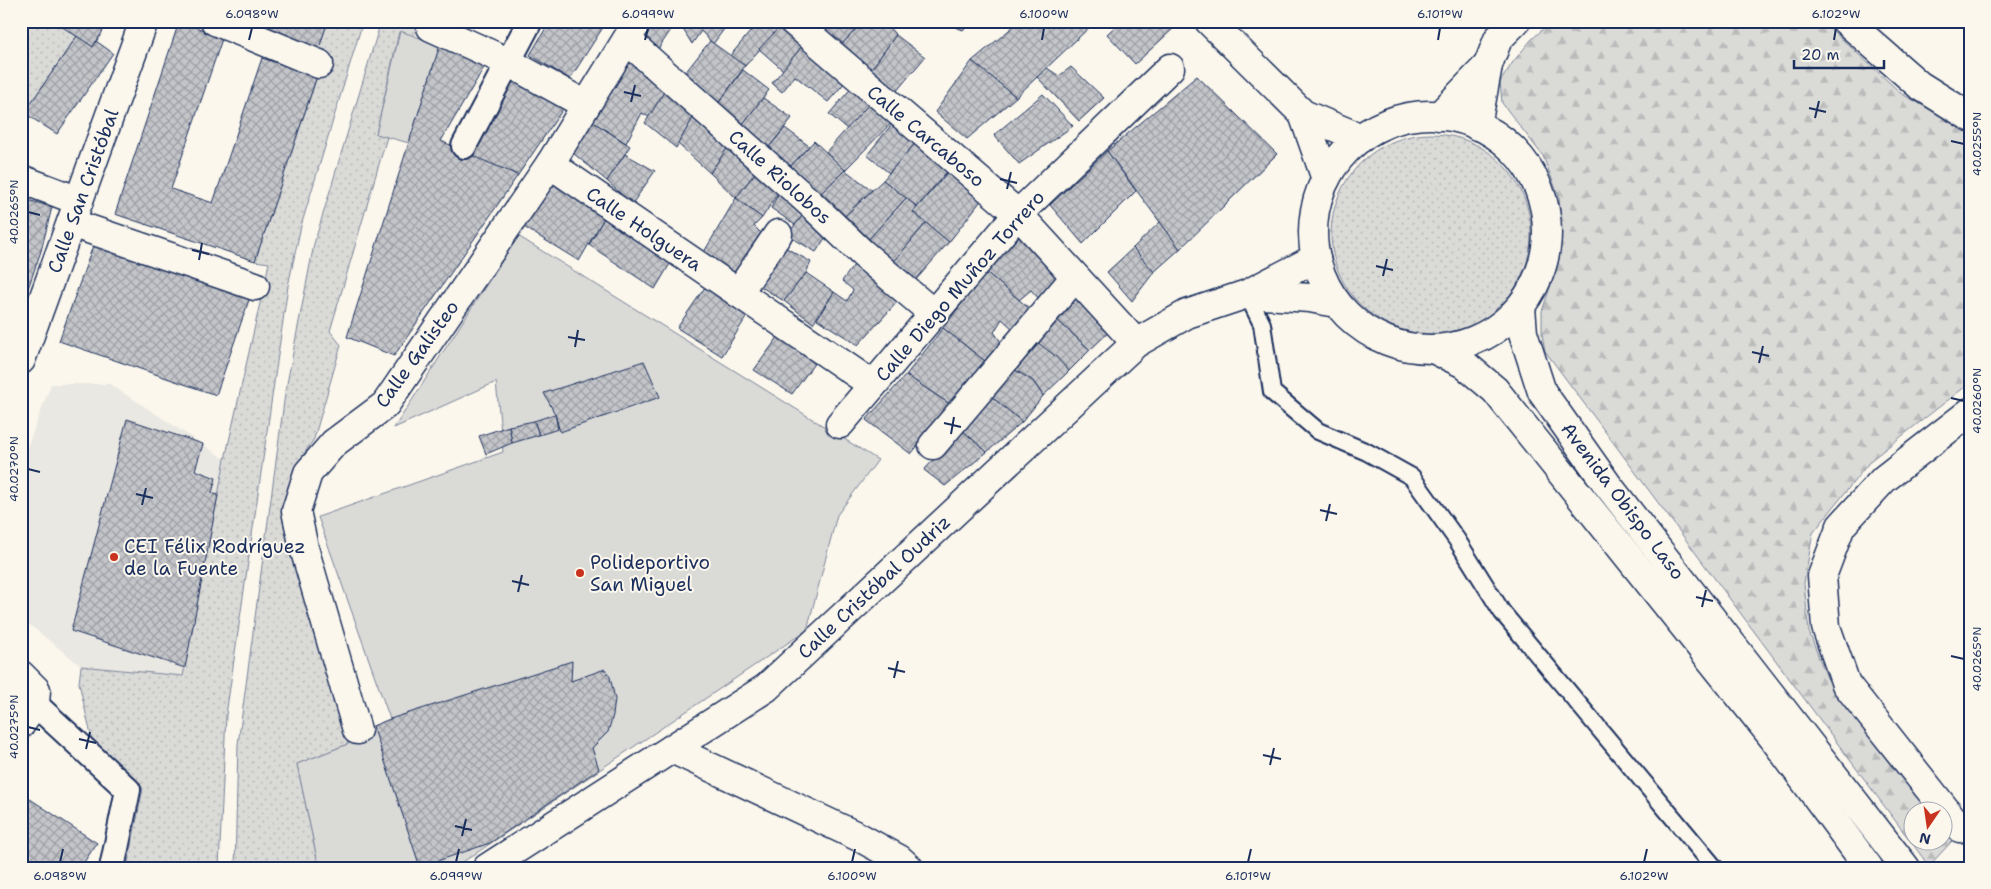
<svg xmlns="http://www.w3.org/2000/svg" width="1991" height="889" font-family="'Shantell Sans',sans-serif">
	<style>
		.built { fill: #eae8e2 }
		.grass { fill: url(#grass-dots); stroke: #7a849a }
		.forest { fill: url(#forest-firs); stroke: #7a849a }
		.park { fill: #dadad7; stroke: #7a849a }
		.building { fill: url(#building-cross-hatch); stroke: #1b2f5e }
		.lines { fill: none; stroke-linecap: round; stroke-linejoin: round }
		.service-casing { stroke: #1b2f5e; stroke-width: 20 }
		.pedestrian-casing { stroke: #1b2f5e; stroke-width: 28 }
		.minor-casing { stroke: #1b2f5e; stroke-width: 31 }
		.secondary-casing { stroke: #1b2f5e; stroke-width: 31 }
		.service { stroke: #fbf7ec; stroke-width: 16 }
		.pedestrian { stroke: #fbf7ec; stroke-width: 24 }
		.minor { stroke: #fbf7ec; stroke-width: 28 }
		.secondary { stroke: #fbf7ec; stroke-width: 28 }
		.ticks { fill: none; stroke: #1b2f5e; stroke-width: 2 }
		.poi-dot { fill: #c8321e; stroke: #fbf7ec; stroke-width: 2 }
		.labels { text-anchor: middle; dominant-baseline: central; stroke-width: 4; stroke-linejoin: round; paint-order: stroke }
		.street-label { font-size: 19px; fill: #1b2f5e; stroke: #fbf7ec }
		.poi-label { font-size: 19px; fill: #1b2f5e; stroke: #fbf7ec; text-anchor: start }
		.neatline { fill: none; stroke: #1b2f5e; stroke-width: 2 }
		.ticks-label { font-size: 12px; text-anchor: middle; fill: #1b2f5e }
	</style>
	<defs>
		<pattern id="grass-dots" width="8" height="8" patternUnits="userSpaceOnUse" patternTransform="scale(1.25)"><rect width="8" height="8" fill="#dadad7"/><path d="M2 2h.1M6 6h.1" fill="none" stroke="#babbbb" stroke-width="1.8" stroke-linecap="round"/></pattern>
		<pattern id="forest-firs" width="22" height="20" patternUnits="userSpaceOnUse" patternTransform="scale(1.25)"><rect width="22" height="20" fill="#dadad7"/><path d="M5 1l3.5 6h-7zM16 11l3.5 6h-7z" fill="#babbbb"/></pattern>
		<pattern id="building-cross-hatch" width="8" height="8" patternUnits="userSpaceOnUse" patternTransform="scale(1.25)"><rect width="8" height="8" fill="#c3c5c9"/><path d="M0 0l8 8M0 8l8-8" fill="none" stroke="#9ea0a6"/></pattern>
	</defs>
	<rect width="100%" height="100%" fill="#fbf7ec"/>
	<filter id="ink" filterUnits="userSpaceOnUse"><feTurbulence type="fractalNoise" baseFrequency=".02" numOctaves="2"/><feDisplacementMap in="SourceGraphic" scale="10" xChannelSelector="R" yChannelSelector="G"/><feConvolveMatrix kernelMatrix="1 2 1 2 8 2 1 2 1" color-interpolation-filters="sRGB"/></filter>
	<g filter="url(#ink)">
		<!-- built -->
		<polygon class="built" points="51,384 110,384 225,459 183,676 81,666 21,618 21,463"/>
		<!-- grass -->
		<g class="grass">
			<polygon points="21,21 64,21 77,36 24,113 21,111"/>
			<polygon points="328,21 363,21 301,226 288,286 226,715 219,868 127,868 143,788 93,744 79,683 81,666 183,676 225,459 269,263 255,261 326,50 319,48"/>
			<polygon points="381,21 420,21 414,37 399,32 376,134 387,137 330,331 341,345 314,439 302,457 288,505 292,533 348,744 297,764 319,868 235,868 238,744 285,394 314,244"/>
			<circle cx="1431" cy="234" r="100"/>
		</g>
		<!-- forest -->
		<polygon class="forest" points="1552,21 1822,21 1902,94 1970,131 1970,383 1871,460 1813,533 1804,583 1809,632 1827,678 1929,811 1914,812 1914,842 1944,842 1944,830 1952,841 1929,866 1545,351 1542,334 1542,311 1558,264 1562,239 1559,197 1543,156 1502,103 1500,82 1513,62 1531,40"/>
		<!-- park -->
		<g class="park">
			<polygon points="400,31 440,45 409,143 376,134"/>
			<polygon points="518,236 878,460 837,515 807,630 454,868 319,868 297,764 348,744 373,726 390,719 318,517 503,452 496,382 394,428"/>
		</g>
		<!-- building -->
		<g class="building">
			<polygon points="64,21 109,21 93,47 61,26"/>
			<polygon points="253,21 328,21 319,48"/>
			<polygon points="550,21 607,21 570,79 530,55"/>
			<polygon points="649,21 677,21 658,49 641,32"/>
			<polygon points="678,21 730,21 713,44 701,31 692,44"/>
			<polygon points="759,21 785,21 745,66 730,56"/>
			<polygon points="785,21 811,35 783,70 759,49"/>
			<polygon points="824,21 864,21 841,45 821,25"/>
			<polygon points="864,21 883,21 896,35 870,71 841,45"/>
			<polygon points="941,21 972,21 963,30"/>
			<polygon points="1020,21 1096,21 1016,97 972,61"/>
			<polygon points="1121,21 1172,21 1176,26 1135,64 1107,34"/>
			<polygon points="179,22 223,36 171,189 213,203 262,58 317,76 255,261 115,214"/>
			<polygon points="811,35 853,73 828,102 795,76 782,92 772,83"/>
			<polygon points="896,35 925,57 895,93 870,71"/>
			<polygon points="77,36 93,47 96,41 113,53 57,134 24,113"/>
			<polygon points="710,41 745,66 715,108 681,78"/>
			<polygon points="440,45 486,64 441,141 518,175 394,356 347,337"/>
			<polygon points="633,50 669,84 649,117 642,113 626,143 587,118"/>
			<polygon points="972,61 1016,97 967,139 935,112"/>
			<polygon points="1071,67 1104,98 1079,121 1037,77 1047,68 1059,76"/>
			<polygon points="743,70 769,90 739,129 715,108"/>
			<polygon points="513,73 567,103 518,175 468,154"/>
			<polygon points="1197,76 1277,154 1180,249 1107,151"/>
			<polygon points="859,79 878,94 847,129 829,114"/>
			<polygon points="669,84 698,109 676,148 645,123"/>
			<polygon points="878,94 901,113 845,170 825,153"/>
			<polygon points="1043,94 1073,126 1019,164 994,135"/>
			<polygon points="763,98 792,118 766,151 739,129"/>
			<polygon points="697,111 733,140 710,173 678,144"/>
			<polygon points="901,113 924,133 889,173 867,155"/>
			<polygon points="587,118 630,146 607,181 567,148"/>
			<polygon points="785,128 809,146 789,168 766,151"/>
			<polygon points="733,140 761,165 736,198 710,173"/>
			<polygon points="814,141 845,170 819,195 789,168"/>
			<polygon points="917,141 950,168 917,207 883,180"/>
			<polygon points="1107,151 1136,191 1083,244 1050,205"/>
			<polygon points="625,154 655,171 632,204 607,181"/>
			<polygon points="761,165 783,185 762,218 736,198"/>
			<polygon points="954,165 987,193 949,242 913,212"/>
			<polygon points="845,170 872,190 843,218 819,195"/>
			<polygon points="558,177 608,211 579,261 519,224"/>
			<polygon points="883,180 906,198 868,240 843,218"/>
			<polygon points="783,185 809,207 795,225 771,208"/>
			<polygon points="21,198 52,207 41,251 25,297 21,296"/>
			<polygon points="736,198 762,218 754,226 766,238 741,277 704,252"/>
			<polygon points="906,198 917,207 913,212 926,223 892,264 868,240"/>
			<polygon points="809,207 834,224 816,252 787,235"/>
			<polygon points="608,211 674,257 655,289 589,245"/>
			<polygon points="1160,222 1180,249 1154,272 1133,248"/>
			<polygon points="926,223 949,242 914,282 892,264"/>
			<polygon points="1029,226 1063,273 1040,300 1031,290 1019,300 986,272"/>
			<polygon points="94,243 250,297 216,395 59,341"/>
			<polygon points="781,245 811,262 806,273 784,301 755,283"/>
			<polygon points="1133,248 1154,272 1132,301 1107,272"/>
			<polygon points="857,261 899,300 858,345 817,319 834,292 847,301 853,290 842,281"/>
			<polygon points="986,272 1030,309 1013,329 1002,319 994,332 1001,342 986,362 943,328"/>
			<polygon points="806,273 834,292 813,323 784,301"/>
			<polygon points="710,280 752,308 722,356 677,328"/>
			<polygon points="1080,292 1113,328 1090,350 1057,320"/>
			<polygon points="1057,320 1090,350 1069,371 1037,342"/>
			<polygon points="943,328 986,362 951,405 906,375"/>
			<polygon points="784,329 821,354 792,394 754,370"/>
			<polygon points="1037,342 1054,355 1069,371 1043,396 1033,381 1015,370"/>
			<polygon points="644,361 660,397 560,432 555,414 544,393"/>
			<polygon points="1015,370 1033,381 1043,396 1022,422 992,397"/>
			<polygon points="906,375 951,405 911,454 866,420"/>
			<polygon points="992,397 1022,422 987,452 962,430"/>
			<polygon points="555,414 558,429 539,435 534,421"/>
			<polygon points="127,419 203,444 195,470 216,478 212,493 218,495 185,668 71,631"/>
			<polygon points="534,421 539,435 512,443 509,426"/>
			<polygon points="509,426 512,443 486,454 479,436"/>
			<polygon points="962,430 987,452 945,486 924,470"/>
			<polygon points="572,661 571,681 605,669 610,677 615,699 613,715 608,732 592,748 599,769 490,843 420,867 373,726 390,719"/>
			<polygon points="21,793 97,843 80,868 21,868"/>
		</g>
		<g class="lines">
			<defs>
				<polyline id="service" points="1247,294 1262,324 1272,392 1318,431 1367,452 1412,477 1457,540 1502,612 1715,868"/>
				<g id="pedestrian">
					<polyline points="464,146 530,21"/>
					<polyline points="35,704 128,790 112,868"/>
				</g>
				<g id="minor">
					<polyline points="215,21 319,64"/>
					<polyline points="434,21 431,27 508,62 586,105"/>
					<polyline points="793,21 1018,214 1136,343"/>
					<polyline points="1846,21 1919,85 1970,117"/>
					<polyline points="627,40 811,204 862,253 934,314"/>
					<polyline points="1439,116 1488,65"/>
					<polyline points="1477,126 1488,65 1498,39 1516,21"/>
					<polyline points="550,164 873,385"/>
					<polyline points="21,179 79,201"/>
					<polyline points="71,223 255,286"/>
					<polyline points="738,293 778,234"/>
					<polyline points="1248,294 1310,298 1336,303"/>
					<polyline points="21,360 144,21"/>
					<polyline points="840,424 1018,214 1170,68"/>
					<polyline points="933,445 1075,277"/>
					<polyline points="21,675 36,690 35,704 21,724"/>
					<polyline points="357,730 304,548 296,511 308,473 334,443 385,405 550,164 638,21"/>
					<polyline points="672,749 859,837 899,859 909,868"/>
					<polyline points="1960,828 1846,684 1826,627 1822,576 1841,526 1884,479 1970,412"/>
					<polyline points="487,868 766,688 1136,343 1187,314 1247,294 1316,258"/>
				</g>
				<g id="secondary">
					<polyline points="1209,21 1303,114 1361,138"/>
					<polyline points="1303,114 1326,179"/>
					<circle cx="1430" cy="232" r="117"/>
					<polyline points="1521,307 1523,333 1542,392 1607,484 1906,868"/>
					<polyline points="1435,350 1464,364 1495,390 1771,735 1869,868"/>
				</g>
			</defs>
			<!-- service casing -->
			<use href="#service" class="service-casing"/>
			<!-- pedestrian casing -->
			<use href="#pedestrian" class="pedestrian-casing"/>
			<!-- minor casing -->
			<use href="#minor" class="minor-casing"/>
			<!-- secondary casing -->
			<use href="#secondary" class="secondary-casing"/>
			<!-- service -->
			<use href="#service" class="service"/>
			<!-- pedestrian -->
			<use href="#pedestrian" class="pedestrian"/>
			<!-- minor -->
			<use href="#minor" class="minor"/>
			<!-- secondary -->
			<use href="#secondary" class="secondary"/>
		</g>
	</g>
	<!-- ticks -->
	<path class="ticks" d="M249 40 252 28M645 40 648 28M1042 40 1044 28M1438 40 1440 28M1834 40 1836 28M624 92 641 96M631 102 635 85M1809 108 1826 112M1815 118 1819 101M1951 141 1964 144M1000 179 1017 183M1007 189 1011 172M28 212 40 215M192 250 209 254M199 260 202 243M1376 266 1393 270M1383 276 1387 259M568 337 585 340M575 347 578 330M1752 352 1769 356M1759 363 1763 346M1951 398 1964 401M944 423 961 427M951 434 954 417M28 469 40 472M136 494 153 498M142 505 146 488M1320 510 1337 514M1326 521 1330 504M512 581 529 585M518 592 522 575M1696 597 1713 601M1702 607 1706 590M1951 656 1964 659M888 668 905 672M894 678 898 661M28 727 40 730M79 739 96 743M86 749 90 732M1263 755 1281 759M1270 765 1274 748M455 826 472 830M462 836 466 819M60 862 63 849M456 862 459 849M852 862 855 849M1248 862 1251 849M1644 862 1647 849"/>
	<!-- markers -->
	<g class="poi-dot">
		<circle cx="114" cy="557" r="5"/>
		<circle cx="580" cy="573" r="5"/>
	</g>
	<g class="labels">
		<!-- street labels -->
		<g class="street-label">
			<text transform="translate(926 136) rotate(40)">Calle Carcaboso</text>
			<text transform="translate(780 177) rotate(42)">Calle Riolobos</text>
			<text transform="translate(83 191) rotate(-70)">Calle San Cristóbal</text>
			<text transform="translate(644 229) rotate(34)">Calle Holguera</text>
			<text transform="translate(960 286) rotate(-49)">Calle Diego Muñoz Torrero</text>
			<text transform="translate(417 354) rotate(-54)">Calle Galisteo</text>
			<text transform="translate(1623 501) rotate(53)">Avenida Obispo Laso</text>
			<text transform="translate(874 587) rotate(-43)">Calle Cristóbal Oudriz</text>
		</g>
		<!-- poi labels -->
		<g class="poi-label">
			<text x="124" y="546">CEI Félix Rodríguez<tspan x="124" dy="22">de la Fuente</tspan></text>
			<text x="590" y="562">Polideportivo<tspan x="590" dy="22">San Miguel</tspan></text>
		</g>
	</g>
	<!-- margin -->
	<rect width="1991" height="889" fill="none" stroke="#fbf7ec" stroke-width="55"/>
	<!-- north arrow -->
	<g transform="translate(1928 826) rotate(193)"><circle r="24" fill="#fbf7ec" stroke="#a1a7b3"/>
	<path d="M0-4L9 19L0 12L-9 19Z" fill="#c8321e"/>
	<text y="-8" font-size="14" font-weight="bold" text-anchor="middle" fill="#1b2f5e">N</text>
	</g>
	<!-- scale -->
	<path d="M1794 60v8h90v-8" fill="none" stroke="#1b2f5e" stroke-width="2.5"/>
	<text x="1801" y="60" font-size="15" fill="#1b2f5e" stroke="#fbf7ec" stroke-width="4" paint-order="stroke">20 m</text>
	<rect x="28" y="28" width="1936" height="834" class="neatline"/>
	<g class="ticks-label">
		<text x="252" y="18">6.098°W</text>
		<text x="648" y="18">6.099°W</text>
		<text x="1044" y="18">6.100°W</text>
		<text x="1440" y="18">6.101°W</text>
		<text x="1836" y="18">6.102°W</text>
		<text transform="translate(1977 144) rotate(-90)" y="4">40.0255°N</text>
		<text transform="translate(14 212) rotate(-90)" y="4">40.0265°N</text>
		<text transform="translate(1977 401) rotate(-90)" y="4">40.0260°N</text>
		<text transform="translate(14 469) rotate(-90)" y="4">40.0270°N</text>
		<text transform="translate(1977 659) rotate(-90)" y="4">40.0265°N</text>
		<text transform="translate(14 727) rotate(-90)" y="4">40.0275°N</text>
		<text x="60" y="880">6.098°W</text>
		<text x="456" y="880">6.099°W</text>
		<text x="852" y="880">6.100°W</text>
		<text x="1248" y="880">6.101°W</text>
		<text x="1644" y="880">6.102°W</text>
	</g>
</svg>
